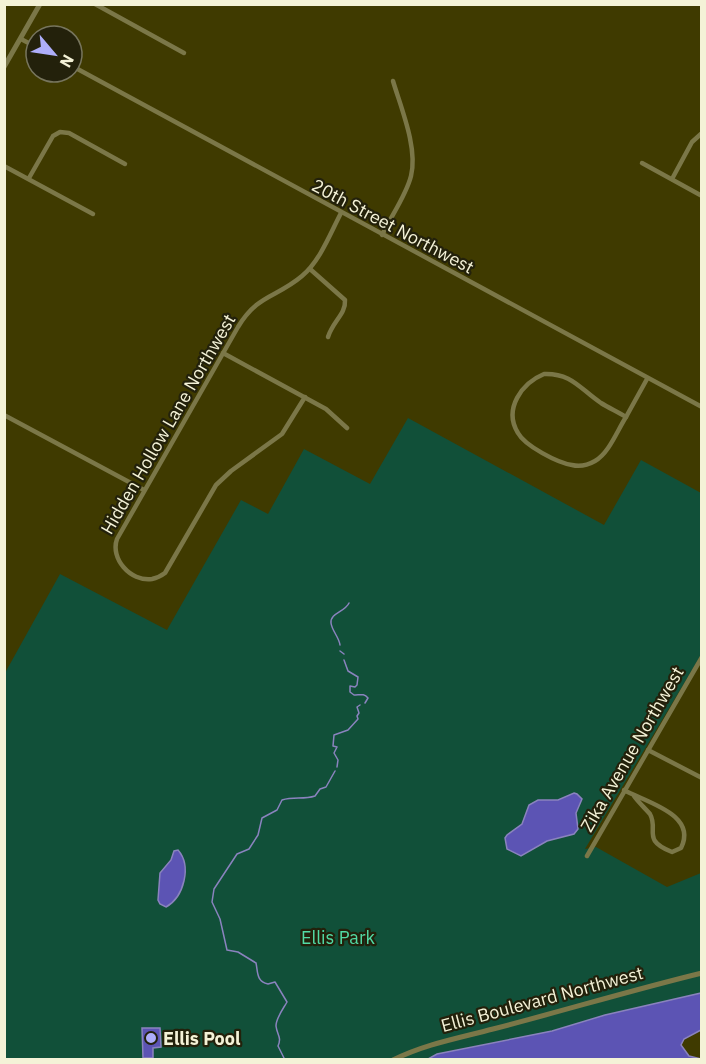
<svg xmlns="http://www.w3.org/2000/svg" width="706" height="1064" font-family="'IBM Plex Sans',sans-serif">
	<style>
		.green { fill: #115039 }
		.water { fill: #5c54b4; stroke: #8a83be; stroke-width: 1.5 }
		.lines { fill: none; stroke-linecap: round; stroke-linejoin: round }
		.stream { stroke: #8a83be; stroke-width: 1.5 }
		.minor { stroke: #7b7748; stroke-width: 4.5 }
		.tertiary { stroke: #7b7748; stroke-width: 5 }
		.poi-dot { fill: #aeaefa; stroke: #23210b; stroke-width: 2 }
		.labels { text-anchor: middle; dominant-baseline: central; stroke-width: 4.5; stroke-linejoin: round; paint-order: stroke }
		.street-label { font-size: 18px; fill: #f4f2d7; stroke: #23210b }
		.park-label { font-size: 18px; fill: #52dba5; stroke: #23210b }
		.poi-label { font-size: 18px; font-weight: bold; fill: #f4f2d7; stroke: #23210b; text-anchor: start }
	</style>
	<rect width="100%" height="100%" fill="#3f3a00"/>
	<!-- green -->
	<polygon class="green" points="408,418 604,525 641,460 701,493 701,655 585,849 596,847 667,887 701,873 701,993 605,1015 552,1031 450,1051 437,1054 428,1059 5,1060 5,673 60,574 167,630 241,500 268,514 304,449 370,484"/>
	<!-- water -->
	<g class="water">
		<polygon points="574,793 577,794 582,799 576,813 578,829 574,834 547,841 521,856 507,849 505,838 507,835 522,824 529,805 538,800 558,800"/>
		<path d="M178 850C192 866 184 897 166 907L160 904 158 900 160 873 171 860 174 851Z"/>
		<polygon points="701,993 701,1030 684,1039 681,1045 689,1056 701,1059 428,1059 437,1054 552,1031 605,1015"/>
		<polygon points="142,1028 160,1028 161,1047 153,1048 153,1058 143,1058"/>
	</g>
	<g class="lines">
		<!-- stream -->
		<g class="stream">
			<path d="M340 645C339 637 332 631 331 623 330 613 345 612 349 603"/>
			<polyline points="340,651 344,654"/>
			<path d="M344 660 348 671 358 677 357 685 355 687 350 686V692L354 695C360 695 364 693 368 698L365 703"/>
			<polyline points="337,767 338,760 334,753 337,747 333,746 334,735 348,730 358,719 357,716 359,713 357,707 360,705"/>
			<path d="M285 1060 278 1046C282 1037 277 1035 276 1026 276 1018 283 1009 287 1002L275 982 268 984C256 981 258 972 256 963L238 952 227 950 220 919 212 902 214 889 237 854 249 849 258 835 262 818 277 810 282 800C294 796 303 800 315 796L320 789 326 787 335 771"/>
		</g>
		<!-- minor -->
		<g class="minor">
			<polyline points="95,4 184,53"/>
			<polyline points="21,39 36,47"/>
			<polyline points="72,66 702,407"/>
			<polyline points="642,163 702,196"/>
			<polyline points="4,166 93,214"/>
			<polyline points="29,178 53,136 60,132 69,133 125,164"/>
			<polyline points="672,179 692,142 702,133"/>
			<path d="M382 235C391 216 406 196 411 176 418 148 401 108 393 81"/>
			<path d="M310 269 345 300C346 314 333 321 328 337"/>
			<polyline points="223,353 326,409 347,428"/>
			<path d="M544 374C572 373 580 389 601 403 609 408 618 412 626 417 617 431 609 453 595 461 588 465 580 467 572 465 558 463 525 446 518 433 503 409 522 383 544 374Z"/>
			<path d="M305 397 282 434 231 471 216 485 165 573C161 576 157 578 152 579 130 582 110 558 117 539L238 327C258 294 276 298 302 276 320 261 330 234 341 213"/>
			<polyline points="4,415 144,490"/>
			<polyline points="626,417 647,379"/>
			<polyline points="648,750 702,778"/>
			<path d="M624 790C645 802 698 814 681 848L672 852C641 840 659 830 650 814 645 808 639 803 634 796"/>
			<polyline points="587,856 702,657"/>
		</g>
		<!-- tertiary -->
		<g class="tertiary">
			<polyline points="4,67 40,4"/>
			<path d="M393 1060C425 1044 459 1038 493 1029 563 1011 632 990 702 973"/>
		</g>
	</g>
	<!-- markers -->
	<circle class="poi-dot" cx="151" cy="1038" r="6"/>
	<g class="labels">
		<!-- street labels -->
		<g class="street-label">
			<text transform="translate(393 226) rotate(28)">20th Street Northwest</text>
			<text transform="translate(168 424) rotate(-60)">Hidden Hollow Lane Northwest</text>
			<text transform="translate(632 749) rotate(-60)">Zika Avenue Northwest</text>
			<text transform="translate(542 999) rotate(-15)">Ellis Boulevard Northwest</text>
		</g>
		<!-- park labels -->
		<g class="park-label">
			<text x="338" y="937">Ellis Park</text>
		</g>
		<!-- poi labels -->
		<g class="poi-label">
			<text x="163" y="1038">Ellis Pool</text>
		</g>
	</g>
	<!-- border -->
	<rect width="706" height="1064" fill="none" stroke="#f4f2d7" stroke-width="12"/>
	<!-- north arrow -->
	<g transform="translate(54 54) rotate(119)"><circle r="28" fill="#23210b" stroke="#77755d" stroke-width="1.5"/>
	<path d="M0-4.5L10 22L0 15L-10 22Z" fill="#aeaefa"/>
	<text y="-9" font-size="16" font-weight="bold" text-anchor="middle" fill="#f4f2d7">N</text>
	</g>
</svg>
